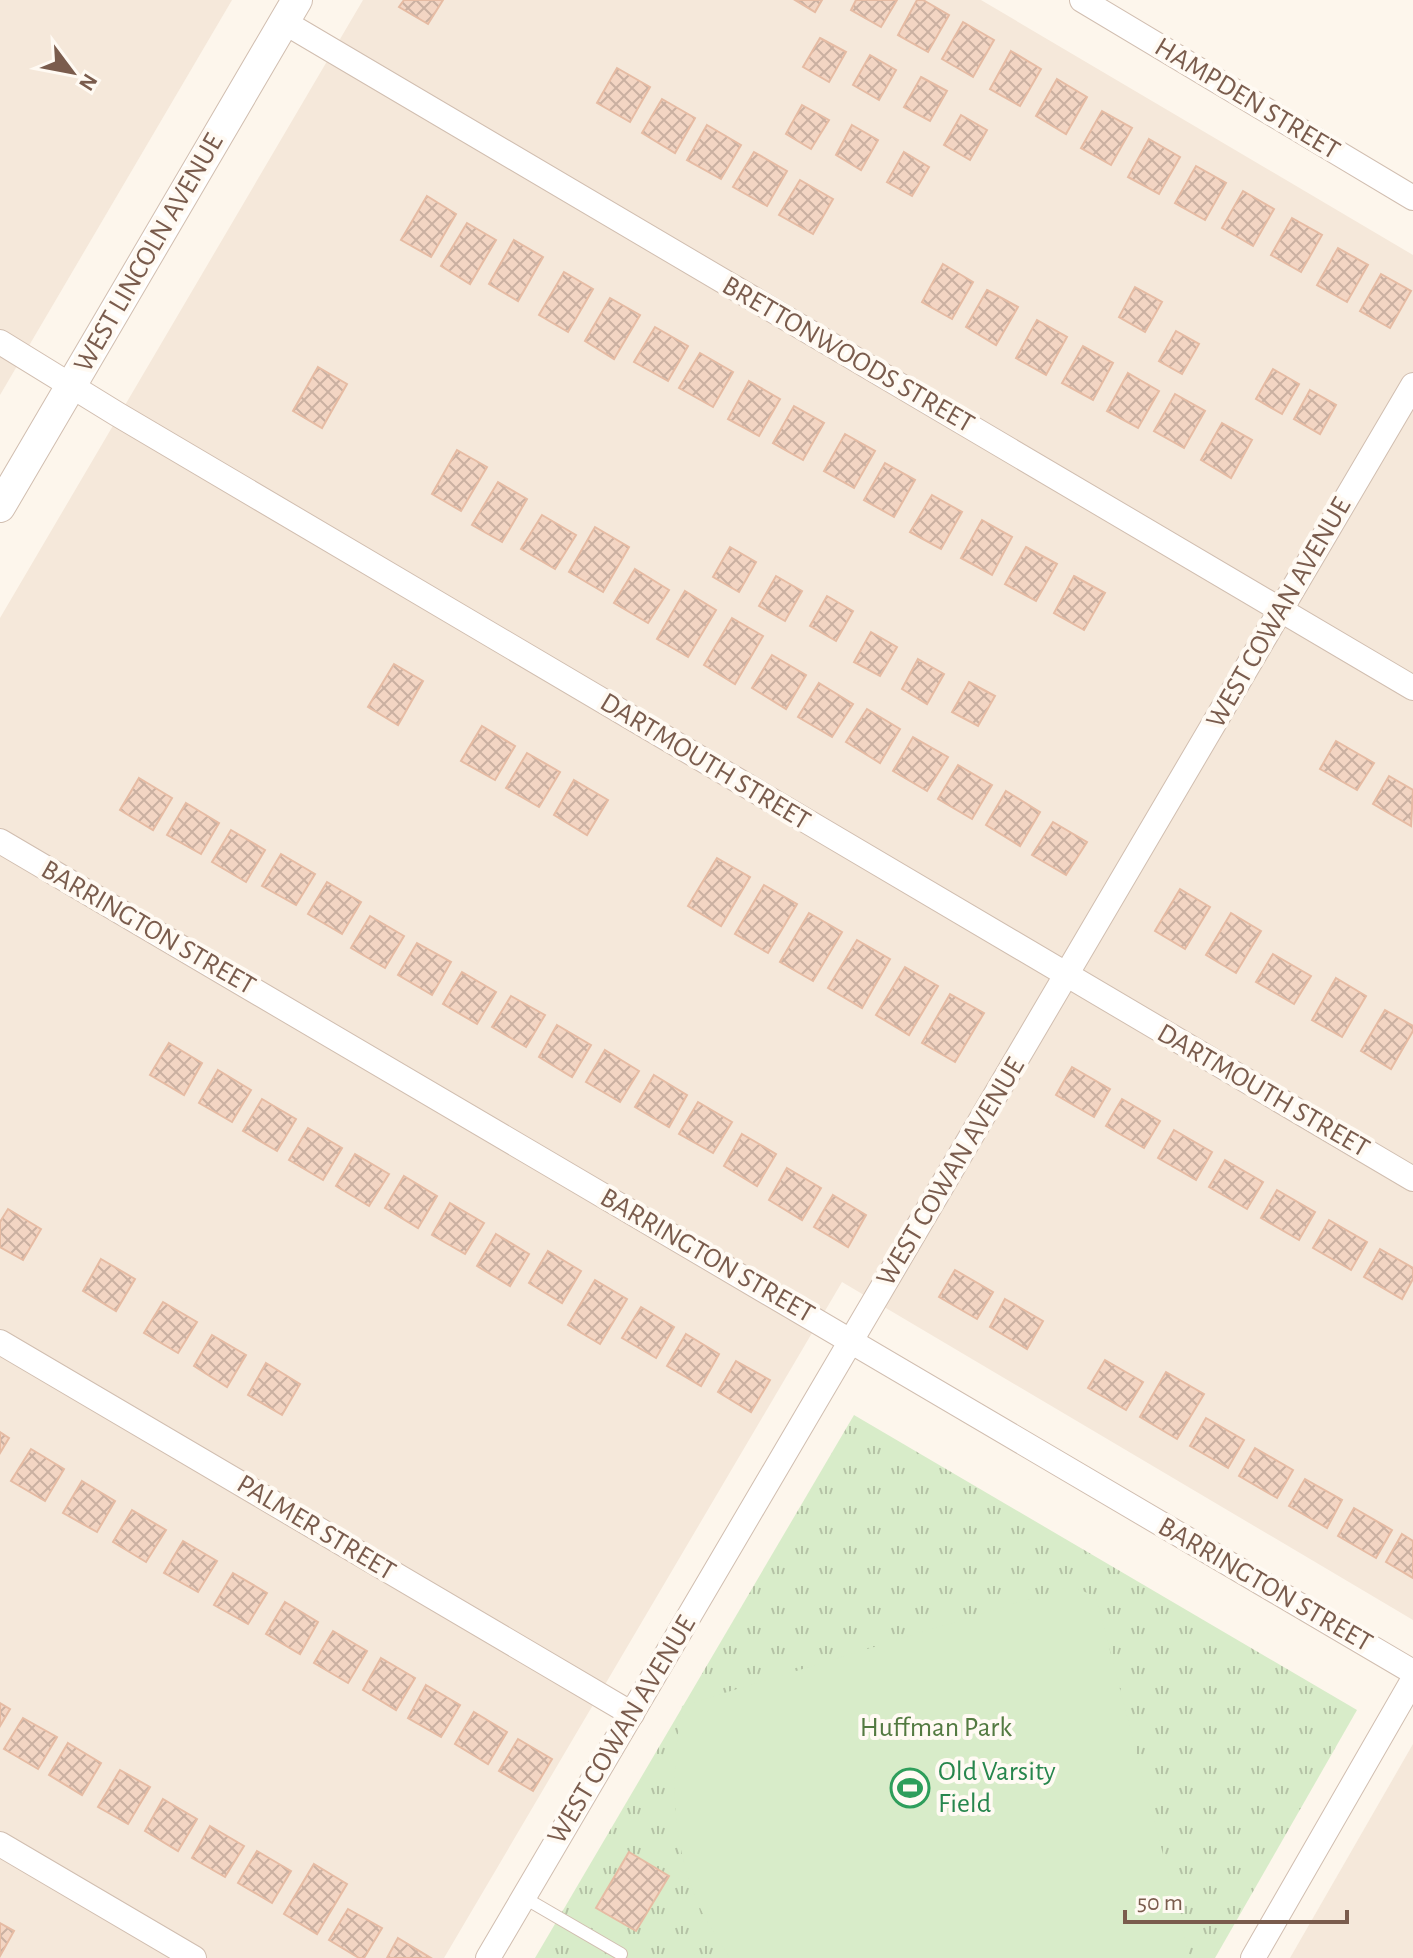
<svg xmlns="http://www.w3.org/2000/svg" width="1413" height="1958" font-family="'Alegreya Sans',sans-serif">
	<style>
		.residential { fill: #f5e8da }
		.park { fill: url(#park-tufts) }
		.pitch { fill: #d8ecc9 }
		.building { fill: url(#building-cross-hatch); stroke: #e6bba3; stroke-width: 2 }
		.lines { fill: none; stroke-linecap: round; stroke-linejoin: round }
		.service-casing { stroke: #d1beb0; stroke-width: 14 }
		.minor-casing { stroke: #d1beb0; stroke-width: 26 }
		.tertiary-casing { stroke: #d1beb0; stroke-width: 32 }
		.service { stroke: #fff; stroke-width: 12 }
		.minor { stroke: #fff; stroke-width: 24 }
		.tertiary { stroke: #fff; stroke-width: 30 }
		.labels { text-anchor: middle; dominant-baseline: central; stroke-width: 8; stroke-linejoin: round; paint-order: stroke }
		.street-label { font-size: 28px; fill: #7a5c4d; stroke: #fffaf3 }
		.park-label { font-size: 28px; fill: #537a41; stroke: #fffaf3 }
		.leisure-label { font-size: 28px; fill: #27864d; stroke: #fffaf3; text-anchor: start }
	</style>
	<defs>
		<pattern id="park-tufts" width="24" height="20" patternUnits="userSpaceOnUse" patternTransform="scale(2)"><rect width="24" height="20" fill="#d8ecc9"/><path d="M3 7l-1-3M5 7V3M7 7l1-3M15 17l-1-3M17 17v-4M19 17l1-3" fill="none" stroke="#b4c2a5"/></pattern>
		<pattern id="building-cross-hatch" width="8" height="8" patternUnits="userSpaceOnUse" patternTransform="scale(2)"><rect width="8" height="8" fill="#f3d5c3"/><path d="M0 0l8 8M0 8l8-8" fill="none" stroke="#cab0a1"/></pattern>
	</defs>
	<rect width="100%" height="100%" fill="#fdf6ec"/>
	<!-- residential -->
	<g class="residential">
		<polygon points="0,0 232,0 0,395"/>
		<polygon points="363,0 981,0 1413,255 1413,1620 842,1282 444,1958 0,1958 0,618"/>
		<polygon points="1413,1744 1413,1958 1290,1958"/>
	</g>
	<!-- park -->
	<polygon class="park" points="854,1415 1357,1710 1215,1958 535,1958"/>
	<!-- pitch -->
	<path class="pitch" d="M1072 1586 1096 1597 1190 1958H730C718 1938 702 1916 694 1894 670 1831 671 1771 682 1706Z"/>
	<!-- building -->
	<g class="building">
		<polygon points="404,0 443,0 428,24 399,7"/>
		<polygon points="795,0 822,0 815,12"/>
		<polygon points="856,0 897,0 881,27 851,10"/>
		<polygon points="917,0 923,0 949,15 928,52 898,35"/>
		<polygon points="963,22 994,40 973,77 942,59"/>
		<polygon points="820,38 846,52 829,82 803,67"/>
		<polygon points="1011,51 1041,69 1020,106 990,89"/>
		<polygon points="870,55 896,70 879,100 853,85"/>
		<polygon points="617,68 650,87 630,122 597,103"/>
		<polygon points="921,77 947,91 930,121 904,107"/>
		<polygon points="1057,79 1087,97 1066,134 1036,116"/>
		<polygon points="662,99 695,118 675,153 642,133"/>
		<polygon points="802,105 829,120 811,149 786,134"/>
		<polygon points="1102,111 1132,128 1111,165 1081,148"/>
		<polygon points="961,115 987,130 970,160 944,145"/>
		<polygon points="707,125 741,145 721,179 687,160"/>
		<polygon points="852,125 878,140 861,170 836,155"/>
		<polygon points="1149,139 1180,157 1159,194 1128,177"/>
		<polygon points="754,152 787,171 767,206 733,187"/>
		<polygon points="904,152 929,167 912,196 887,182"/>
		<polygon points="1196,166 1226,183 1205,220 1175,203"/>
		<polygon points="800,180 833,199 813,234 779,215"/>
		<polygon points="1243,191 1274,209 1253,246 1222,228"/>
		<polygon points="427,196 456,214 431,257 401,240"/>
		<polygon points="1292,218 1322,235 1301,272 1271,255"/>
		<polygon points="467,223 496,240 470,284 441,266"/>
		<polygon points="514,240 543,257 518,301 489,284"/>
		<polygon points="1338,248 1368,265 1347,302 1317,285"/>
		<polygon points="943,264 973,282 952,319 922,302"/>
		<polygon points="564,272 593,289 568,332 539,315"/>
		<polygon points="1381,274 1411,291 1390,328 1360,311"/>
		<polygon points="1135,287 1162,302 1145,332 1119,317"/>
		<polygon points="987,290 1018,307 996,345 966,327"/>
		<polygon points="610,298 640,315 614,359 585,341"/>
		<polygon points="1037,320 1067,337 1046,375 1016,358"/>
		<polygon points="655,327 688,346 668,381 634,362"/>
		<polygon points="1176,331 1199,344 1182,374 1159,361"/>
		<polygon points="1083,346 1113,363 1093,400 1062,383"/>
		<polygon points="700,353 733,372 713,407 679,388"/>
		<polygon points="318,367 347,384 322,428 293,411"/>
		<polygon points="1273,369 1299,384 1282,414 1256,399"/>
		<polygon points="1128,373 1159,391 1138,428 1107,411"/>
		<polygon points="749,381 780,399 759,436 728,419"/>
		<polygon points="1310,390 1336,405 1320,434 1294,419"/>
		<polygon points="1175,394 1205,411 1184,448 1154,431"/>
		<polygon points="794,406 824,423 803,460 773,443"/>
		<polygon points="1222,423 1252,440 1231,478 1201,460"/>
		<polygon points="845,434 875,451 854,488 824,471"/>
		<polygon points="457,450 487,467 461,511 432,494"/>
		<polygon points="885,463 915,480 894,517 864,500"/>
		<polygon points="498,482 527,499 502,542 472,525"/>
		<polygon points="932,495 962,512 941,549 910,532"/>
		<polygon points="542,515 576,535 555,569 521,549"/>
		<polygon points="982,520 1012,537 992,575 961,558"/>
		<polygon points="595,527 629,547 603,592 569,572"/>
		<polygon points="730,547 756,562 739,592 713,577"/>
		<polygon points="1026,547 1057,564 1036,601 1005,584"/>
		<polygon points="635,569 669,590 648,623 614,603"/>
		<polygon points="776,576 802,591 785,621 759,606"/>
		<polygon points="1074,576 1105,593 1084,630 1054,613"/>
		<polygon points="685,591 716,610 688,657 657,639"/>
		<polygon points="827,596 853,611 836,641 810,626"/>
		<polygon points="732,618 763,636 735,684 704,665"/>
		<polygon points="871,632 897,647 880,676 854,662"/>
		<polygon points="772,655 806,675 786,709 752,688"/>
		<polygon points="918,659 944,674 927,704 902,689"/>
		<polygon points="394,664 423,681 398,725 368,707"/>
		<polygon points="969,682 995,696 978,726 952,712"/>
		<polygon points="819,683 853,704 832,737 798,717"/>
		<polygon points="867,709 900,729 880,763 846,742"/>
		<polygon points="482,726 515,746 495,780 461,761"/>
		<polygon points="913,737 948,757 927,791 893,771"/>
		<polygon points="1336,741 1374,763 1357,790 1320,769"/>
		<polygon points="527,753 560,772 539,807 506,788"/>
		<polygon points="958,765 992,785 972,819 938,799"/>
		<polygon points="1389,776 1413,790 1411,826 1373,804"/>
		<polygon points="139,778 172,798 153,830 120,810"/>
		<polygon points="574,780 608,800 587,835 554,815"/>
		<polygon points="1006,791 1040,812 1020,846 986,825"/>
		<polygon points="186,803 219,823 201,854 167,835"/>
		<polygon points="1053,822 1087,842 1066,875 1032,855"/>
		<polygon points="231,830 265,850 246,882 212,862"/>
		<polygon points="281,854 315,874 296,905 262,886"/>
		<polygon points="717,858 750,877 721,926 688,906"/>
		<polygon points="327,882 361,902 342,934 308,914"/>
		<polygon points="764,885 797,904 768,953 735,934"/>
		<polygon points="1180,889 1210,907 1185,949 1155,931"/>
		<polygon points="809,913 842,932 813,981 780,962"/>
		<polygon points="1231,913 1261,931 1236,973 1206,955"/>
		<polygon points="370,916 404,936 385,968 351,948"/>
		<polygon points="857,940 890,959 862,1008 828,988"/>
		<polygon points="417,943 451,962 432,995 398,975"/>
		<polygon points="1273,954 1311,976 1294,1004 1256,982"/>
		<polygon points="905,967 938,986 909,1035 876,1015"/>
		<polygon points="462,972 496,992 477,1024 443,1004"/>
		<polygon points="1336,978 1366,996 1342,1037 1312,1020"/>
		<polygon points="950,994 984,1013 955,1062 922,1043"/>
		<polygon points="511,996 545,1015 526,1047 492,1027"/>
		<polygon points="1385,1010 1413,1026 1413,1031 1391,1069 1361,1051"/>
		<polygon points="557,1025 591,1045 572,1077 539,1057"/>
		<polygon points="169,1043 202,1063 184,1095 150,1075"/>
		<polygon points="605,1050 639,1071 620,1102 586,1082"/>
		<polygon points="1072,1067 1110,1089 1094,1117 1056,1095"/>
		<polygon points="218,1070 251,1090 232,1122 199,1103"/>
		<polygon points="654,1075 687,1095 669,1127 635,1107"/>
		<polygon points="262,1099 296,1119 277,1151 243,1131"/>
		<polygon points="1122,1099 1160,1121 1144,1148 1106,1126"/>
		<polygon points="698,1102 732,1122 713,1153 679,1134"/>
		<polygon points="308,1128 342,1148 323,1180 289,1160"/>
		<polygon points="1174,1130 1212,1152 1196,1180 1158,1158"/>
		<polygon points="742,1134 776,1154 757,1186 724,1166"/>
		<polygon points="355,1154 389,1174 369,1206 336,1186"/>
		<polygon points="1225,1160 1263,1182 1247,1209 1209,1187"/>
		<polygon points="787,1168 821,1188 802,1220 769,1200"/>
		<polygon points="404,1176 437,1196 418,1228 385,1208"/>
		<polygon points="1277,1190 1315,1212 1299,1240 1261,1218"/>
		<polygon points="833,1195 866,1215 848,1247 814,1227"/>
		<polygon points="450,1203 484,1223 465,1254 432,1235"/>
		<polygon points="8,1209 41,1229 23,1260 0,1247 0,1222"/>
		<polygon points="1329,1220 1367,1242 1351,1270 1313,1248"/>
		<polygon points="496,1234 529,1254 510,1286 477,1266"/>
		<polygon points="1380,1249 1413,1268 1413,1279 1402,1299 1364,1277"/>
		<polygon points="548,1251 581,1271 562,1303 529,1283"/>
		<polygon points="101,1259 135,1279 116,1311 83,1291"/>
		<polygon points="955,1270 993,1292 977,1319 939,1297"/>
		<polygon points="595,1280 627,1299 600,1344 568,1325"/>
		<polygon points="1005,1299 1043,1321 1027,1349 990,1327"/>
		<polygon points="163,1302 197,1322 178,1353 144,1333"/>
		<polygon points="641,1307 674,1327 656,1358 622,1338"/>
		<polygon points="686,1334 719,1354 701,1386 667,1366"/>
		<polygon points="212,1335 246,1355 227,1387 194,1366"/>
		<polygon points="1105,1360 1143,1382 1126,1410 1088,1388"/>
		<polygon points="736,1361 770,1380 751,1412 718,1392"/>
		<polygon points="266,1363 300,1384 282,1415 248,1395"/>
		<polygon points="1166,1372 1204,1394 1177,1439 1140,1417"/>
		<polygon points="1206,1418 1244,1440 1228,1468 1190,1446"/>
		<polygon points="0,1432 9,1438 0,1453"/>
		<polygon points="1255,1448 1293,1470 1277,1498 1239,1476"/>
		<polygon points="31,1449 64,1469 45,1501 11,1481"/>
		<polygon points="1305,1479 1342,1500 1327,1528 1289,1506"/>
		<polygon points="82,1481 115,1501 97,1532 63,1513"/>
		<polygon points="1354,1508 1392,1530 1376,1558 1338,1536"/>
		<polygon points="132,1510 166,1530 146,1562 113,1542"/>
		<polygon points="1402,1534 1413,1541 1413,1578 1386,1562"/>
		<polygon points="183,1541 217,1561 198,1592 164,1573"/>
		<polygon points="233,1573 267,1593 248,1624 214,1605"/>
		<polygon points="285,1602 318,1622 300,1654 266,1634"/>
		<polygon points="333,1631 367,1651 348,1683 314,1663"/>
		<polygon points="381,1658 415,1678 396,1710 363,1690"/>
		<polygon points="426,1685 460,1705 441,1737 408,1718"/>
		<polygon points="0,1703 10,1709 0,1726"/>
		<polygon points="474,1712 507,1732 488,1764 455,1744"/>
		<polygon points="23,1718 57,1737 38,1769 4,1749"/>
		<polygon points="518,1739 552,1759 533,1791 499,1771"/>
		<polygon points="68,1743 101,1763 82,1795 49,1775"/>
		<polygon points="120,1770 150,1787 128,1824 98,1807"/>
		<polygon points="163,1799 197,1819 178,1851 145,1831"/>
		<polygon points="210,1826 244,1846 225,1877 192,1858"/>
		<polygon points="257,1851 291,1871 272,1903 238,1883"/>
		<polygon points="629,1852 669,1876 636,1931 596,1908"/>
		<polygon points="314,1864 347,1884 317,1934 284,1914"/>
		<polygon points="348,1909 382,1928 364,1958 359,1958 329,1940"/>
		<polygon points="0,1923 14,1931 0,1956"/>
		<polygon points="398,1938 431,1958 387,1958"/>
	</g>
	<g class="lines">
		<defs>
			<polyline id="service" points="523,1897 621,1954"/>
			<g id="minor">
				<polyline points="1082,0 1413,198"/>
				<polyline points="284,22 1413,688"/>
				<polyline points="0,342 117,414 1413,1179"/>
				<polyline points="0,841 1413,1672"/>
				<polyline points="0,1342 632,1714"/>
				<polyline points="0,1844 194,1958"/>
				<polyline points="488,1958 1413,385"/>
				<polyline points="1253,1958 1413,1680"/>
			</g>
			<polyline id="tertiary" points="0,507 297,0"/>
		</defs>
		<!-- service casing -->
		<use href="#service" class="service-casing"/>
		<!-- minor casing -->
		<use href="#minor" class="minor-casing"/>
		<!-- tertiary casing -->
		<use href="#tertiary" class="tertiary-casing"/>
		<!-- service -->
		<use href="#service" class="service"/>
		<!-- minor -->
		<use href="#minor" class="minor"/>
		<!-- tertiary -->
		<use href="#tertiary" class="tertiary"/>
	</g>
	<!-- icons -->
	<defs>
		<symbol id="stadium-ring" viewBox="-11 -11 22 22"><circle r="9.5" fill="#fffaf3" stroke="#2e9e5b" stroke-width="1.5"/><path d="M0-5a6.5 5 0 1 0 0 10a6.5 5 0 1 0 0-10ZM-3.5-1.8h7v3.6h-7Z" fill="#2e9e5b"/></symbol>
	</defs>
	<g fill-rule="evenodd">
		<use href="#stadium-ring" x="888" y="1766" width="44" height="44"/>
	</g>
	<g class="labels">
		<!-- street labels -->
		<g class="street-label">
			<text transform="translate(1247 99) rotate(31)">HAMPDEN STREET</text>
			<text transform="translate(149 253) rotate(-60)">WEST LINCOLN AVENUE</text>
			<text transform="translate(848 355) rotate(30)">BRETTONWOODS STREET</text>
			<text transform="translate(1279 613) rotate(-60)">WEST COWAN AVENUE</text>
			<text transform="translate(705 762) rotate(31)">DARTMOUTH STREET</text>
			<text transform="translate(148 928) rotate(30)">BARRINGTON STREET</text>
			<text transform="translate(1263 1091) rotate(30)">DARTMOUTH STREET</text>
			<text transform="translate(951 1172) rotate(-59)">WEST COWAN AVENUE</text>
			<text transform="translate(707 1256) rotate(30)">BARRINGTON STREET</text>
			<text transform="translate(316 1528) rotate(31)">PALMER STREET</text>
			<text transform="translate(1265 1585) rotate(30)">BARRINGTON STREET</text>
			<text transform="translate(622 1730) rotate(-59)">WEST COWAN AVENUE</text>
		</g>
		<!-- park labels -->
		<g class="park-label">
			<text x="936" y="1728">Huffman Park</text>
		</g>
		<!-- leisure labels -->
		<g class="leisure-label">
			<text x="938" y="1772">Old Varsity<tspan x="938" dy="32">Field</tspan></text>
		</g>
	</g>
	<!-- north arrow -->
	<g transform="translate(72 72) rotate(122)" stroke="#fffaf3" stroke-width="6" paint-order="stroke">
	<path d="M0-6L14 30L0 20L-14 30Z" fill="#7a5c4d"/>
	<text y="-12" font-size="22" font-weight="bold" text-anchor="middle" fill="#7a5c4d">N</text>
	</g>
	<!-- scale -->
	<path d="M1125 1910v12h222v-12" fill="none" stroke="#7a5c4d" stroke-width="4"/>
	<text x="1137" y="1910" font-size="24" fill="#7a5c4d" stroke="#fffaf3" stroke-width="6" paint-order="stroke">50 m</text>
</svg>
